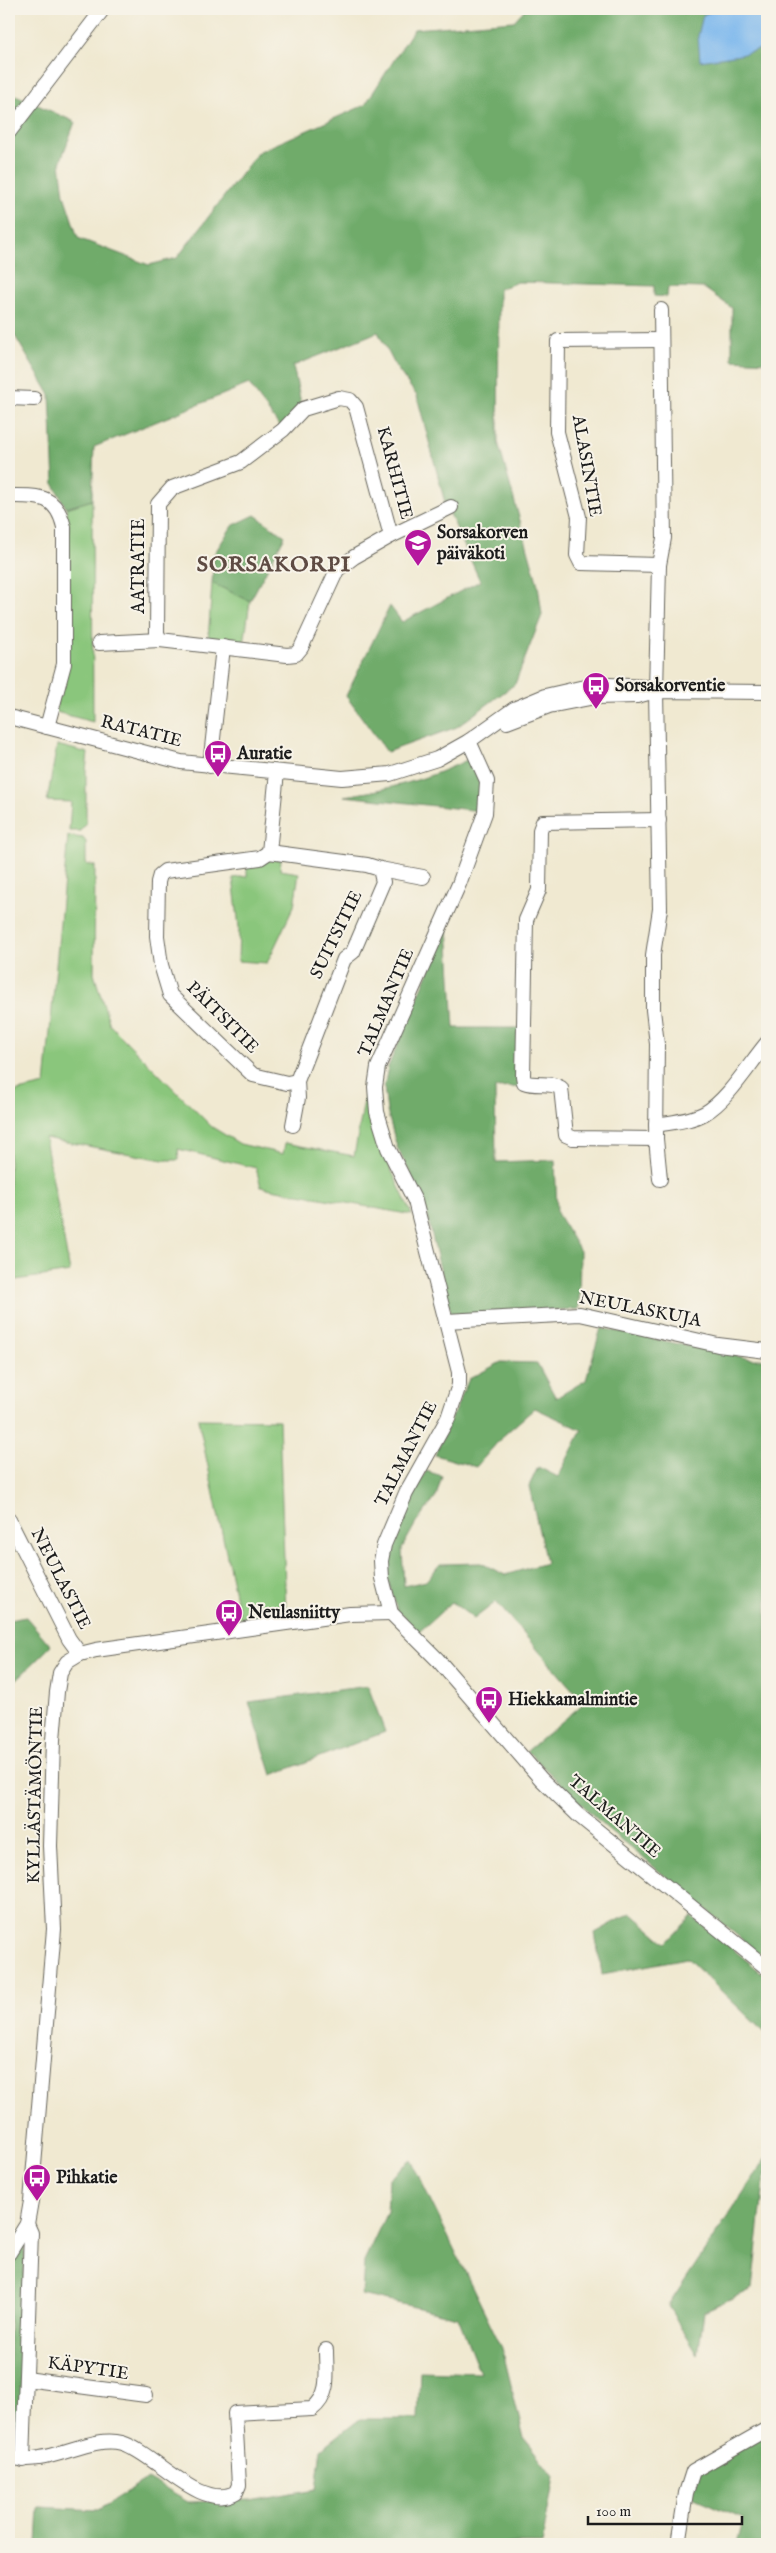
<svg xmlns="http://www.w3.org/2000/svg" width="776" height="2553" font-family="'IM FELL English',serif">
	<style>
		.green { fill: #8ac67b; stroke: #53714c }
		.forest { fill: #6fab6b; stroke: #466444 }
		.water { fill: #7bb7ed; stroke: #4c6a84 }
		.lines { fill: none; stroke-linecap: round; stroke-linejoin: round }
		.minor-casing { stroke: #66645b; stroke-width: 16 }
		.minor { stroke: #fff; stroke-width: 14 }
		.labels { text-anchor: middle; dominant-baseline: central; stroke-width: 4; stroke-linejoin: round; paint-order: stroke }
		.street-label { font-size: 18px; fill: #1c1c1c; stroke: #f7f3e8 }
		.poi-label { font-size: 18px; font-weight: bold; fill: #1c1c1c; stroke: #f7f3e8; text-anchor: start }
		.district-label { font-size: 22px; font-weight: bold; letter-spacing: 1px; fill: #5e4b43; stroke: #f7f3e8 }
	</style>
	<rect width="100%" height="100%" fill="#f7f3e8"/>
	<filter id="ink" filterUnits="userSpaceOnUse"><feTurbulence type="fractalNoise" baseFrequency=".02" numOctaves="2"/><feDisplacementMap in="SourceGraphic" scale="10" xChannelSelector="R" yChannelSelector="G"/><feConvolveMatrix kernelMatrix="1 2 1 2 8 2 1 2 1" color-interpolation-filters="sRGB"/></filter>
	<filter id="wash" filterUnits="userSpaceOnUse"><feTurbulence type="fractalNoise" baseFrequency=".0096" numOctaves="4" result="noise"/><feDisplacementMap in="SourceGraphic" scale="20" xChannelSelector="R" yChannelSelector="G"/><feGaussianBlur stdDeviation="1.12" result="paint"/><feColorMatrix in="noise" values="0 0 0 0 0 0 0 0 0 0 0 0 0 0 0 0 0 1.4 0 .05"/><feComposite in="paint" operator="in"/></filter>
	<g filter="url(#wash)">
		<rect width="100%" height="100%" fill="#f0e9d1"/>
		<!-- green -->
		<g class="green">
			<polygon points="92,500 93,722 56,712 69,526 66,508"/>
			<polygon points="212,583 250,601 244,645 208,641"/>
			<polygon points="57,745 88,753 86,771 86,824 80,831 69,831 71,802 47,801"/>
			<polygon points="68,836 83,838 86,842 86,864 95,866 94,974 110,1025 212,1127 240,1144 283,1154 285,1143 354,1156 368,1079 372,1122 383,1152 412,1215 261,1187 256,1168 178,1149 179,1160 163,1160 45,1138 70,1272 9,1281 9,1093 45,1085"/>
			<polygon points="268,858 281,859 280,870 299,873 294,906 267,963 238,961 239,927 233,878 247,876 247,866"/>
			<polygon points="198,1419 279,1420 286,1614 240,1618"/>
		</g>
		<!-- forest -->
		<g class="forest">
			<polygon points="525,9 717,9 703,15 763,49 767,47 767,362 732,360 732,308 704,288 668,287 667,297 654,296 654,286 518,282 499,289 498,442 538,585 542,615 515,684 457,727 387,752 346,696 390,606 402,622 480,581 445,503 417,396 396,367 378,332 293,366 302,408 282,430 249,384 94,447 92,500 66,508 54,485 50,395 9,326 9,92 75,122 60,163 64,195 78,238 149,265 177,258 258,152 365,105 414,29 514,21"/>
			<polygon points="255,515 285,536 250,601 212,583 214,554 232,526"/>
			<path d="M469 759 472 760 482 777 481 811 344 796C390 789 426 780 469 759Z"/>
			<polygon points="448,927 454,1028 519,1028 519,1087 495,1088 496,1162 555,1160 557,1213 580,1251 579,1309 451,1314 424,1202 397,1147 387,1111 384,1087 388,1067"/>
			<polygon points="601,1328 752,1359 767,1359 767,1960 603,1825 527,1751 584,1703 496,1602 474,1619 452,1602 419,1632 397,1610 388,1579 386,1561 401,1517 426,1471 442,1476 436,1497 416,1523 402,1548 404,1586 426,1581 440,1564 481,1563 505,1575 546,1563 529,1486 538,1467 558,1477 582,1430 535,1408 503,1436 476,1467 435,1455 469,1379 501,1362 537,1363 556,1398 586,1380"/>
			<polygon points="26,1617 51,1646 11,1685 9,1678 9,1620"/>
			<polygon points="368,1686 385,1732 272,1775 249,1702"/>
			<polygon points="631,1913 666,1943 692,1916 767,1977 767,2035 687,1958 602,1974 595,1933"/>
			<polygon points="767,2157 767,2173 765,2173 752,2289 704,2311 698,2355 668,2306"/>
			<polygon points="411,2160 502,2348 524,2438 554,2477 542,2544 37,2544 39,2507 98,2510 148,2479 188,2502 251,2500 316,2489 321,2449 360,2419 418,2419 420,2371 480,2373 458,2317 362,2295 364,2261 387,2212 389,2178"/>
			<polygon points="25,2240 21,2456 9,2455 9,2266"/>
			<polygon points="767,2432 767,2544 736,2544 743,2518 692,2496 699,2472"/>
		</g>
		<!-- water -->
		<polygon class="water" points="717,9 767,9 767,47 740,55 700,61 698,36 703,15"/>
	</g>
	<g filter="url(#ink)">
		<g class="lines">
			<defs>
				<g id="minor">
					<polyline points="9,132 103,9"/>
					<polyline points="9,398 34,399"/>
					<polygon points="339,398 350,400 356,407 391,536 354,557 337,570 301,648 296,654 287,655 160,640 157,633 158,504 172,488 241,462 283,430 303,409"/>
					<path d="M9 496C38 496 56 494 64 527V664L47 727"/>
					<polyline points="391,536 451,507"/>
					<polyline points="659,565 581,563 577,555 579,517 557,432 558,341 661,340"/>
					<polyline points="99,643 160,640"/>
					<polyline points="9,717 181,762 342,778 390,774 437,759 469,741 514,709 545,696 580,688 610,685 647,687 656,691"/>
					<polyline points="507,722 549,706 595,697 637,696 656,691 767,692"/>
					<polyline points="469,741 487,781 485,813 459,884 378,1067 375,1087 377,1112 388,1148 415,1201 459,1372 459,1385 448,1418 406,1493 384,1545 381,1561 382,1578 391,1613 438,1660 541,1779 578,1815 767,1968"/>
					<polyline points="210,766 223,647"/>
					<polyline points="269,852 260,858 165,871 160,875 158,882 157,936 161,965 170,995 253,1075 287,1083 297,1081"/>
					<polyline points="269,852 367,865 380,869 383,882 353,952 344,959 297,1081 298,1098 293,1125"/>
					<polyline points="269,852 277,772"/>
					<polyline points="380,869 423,877"/>
					<path d="M656 1125C672 1122 691 1121 705 1113 728 1100 750 1063 767 1043"/>
					<path d="M656 1139 573 1138 566 1135 561 1088C550 1081 536 1087 524 1082L523 1076 526 920 539 890 540 830 543 822 659 820"/>
					<polyline points="660,1179 656,1139 657,1044 653,1010 653,955 660,909 656,691 659,565 664,538 661,310"/>
					<polyline points="446,1321 580,1314 718,1345 767,1351"/>
					<polyline points="9,1520 69,1639 80,1654"/>
					<polyline points="9,2253 27,2224 31,2201 54,1929 50,1846 53,1740 57,1692 60,1673 67,1662 80,1654 96,1650 350,1614 391,1613"/>
					<polyline points="26,2379 146,2395"/>
					<path d="M9 2458C19 2459 29 2460 39 2458 65 2455 96 2436 122 2443 155 2453 202 2513 236 2492L239 2485 235 2413 312 2409C331 2395 326 2372 326 2350"/>
					<polyline points="23,2460 31,2233 27,2224"/>
					<polyline points="678,2544 686,2493 693,2471 767,2429"/>
				</g>
			</defs>
			<!-- minor casing -->
			<use href="#minor" class="minor-casing"/>
			<!-- minor -->
			<use href="#minor" class="minor"/>
		</g>
	</g>
	<!-- icons -->
	<defs>
		<symbol id="school-pin" viewBox="-11 -11 22 30"><path d="M0 17L-7.5 6A9.5 9.5 0 1 1 7.5 6Z" fill="#b5179e" stroke="#f7f3e8"/><path d="M0-5L7-2L0 1L-7-2ZM-4 1L0 2.5L4 1V4Q0 6-4 4Z" fill="#fff"/></symbol>
		<symbol id="bus-pin" viewBox="-11 -11 22 30"><path d="M0 17L-7.5 6A9.5 9.5 0 1 1 7.5 6Z" fill="#b5179e" stroke="#f7f3e8"/><path d="M-5-6H5V4H4V6H2V4H-2V6H-4V4H-5ZM-3.5-4V0h7V-4ZM-3.5 1.2v1.5H-2V1.2ZM2 1.2v1.5H3.5V1.2Z" fill="#fff"/></symbol>
	</defs>
	<g fill-rule="evenodd">
		<use href="#school-pin" x="402" y="527" width="32" height="43"/>
		<use href="#bus-pin" x="580" y="670" width="32" height="43"/>
		<use href="#bus-pin" x="202" y="738" width="32" height="43"/>
		<use href="#bus-pin" x="213" y="1597" width="32" height="43"/>
		<use href="#bus-pin" x="473" y="1684" width="32" height="43"/>
		<use href="#bus-pin" x="21" y="2162" width="32" height="43"/>
	</g>
	<g class="labels">
		<!-- street labels -->
		<g class="street-label">
			<text transform="translate(586 466) rotate(80)">ALASINTIE</text>
			<text transform="translate(394 473) rotate(75)">KARHITIE</text>
			<text transform="translate(139 566) rotate(-90)">AATRATIE</text>
			<text transform="translate(141 732) rotate(14)">RATATIE</text>
			<text transform="translate(337 935) rotate(-64)">SUITSITIE</text>
			<text transform="translate(387 1003) rotate(-67)">TALMANTIE</text>
			<text transform="translate(222 1018) rotate(45)">PÄITSITIE</text>
			<text transform="translate(640 1310) rotate(11)">NEULASKUJA</text>
			<text transform="translate(407 1454) rotate(-63)">TALMANTIE</text>
			<text transform="translate(60 1579) rotate(63)">NEULASTIE</text>
			<text transform="translate(36 1795) rotate(-89)">KYLLÄSTÄMÖNTIE</text>
			<text transform="translate(614 1817) rotate(41)">TALMANTIE</text>
			<text transform="translate(88 2369) rotate(8)">KÄPYTIE</text>
		</g>
		<!-- poi labels -->
		<g class="poi-label">
			<text x="437" y="533">Sorsakorven<tspan x="437" dy="21">päiväkoti</tspan></text>
			<text x="615" y="686">Sorsakorventie</text>
			<text x="237" y="754">Auratie</text>
			<text x="248" y="1613">Neulasniitty</text>
			<text x="508" y="1700">Hiekkamalmintie</text>
			<text x="56" y="2178">Pihkatie</text>
		</g>
		<!-- district labels -->
		<g class="district-label">
			<text x="274" y="565">SORSAKORPI</text>
		</g>
	</g>
	<!-- margin -->
	<rect width="776" height="2553" fill="none" stroke="#f7f3e8" stroke-width="30"/>
	<!-- scale -->
	<path d="M588 2516v8h154v-8" fill="none" stroke="#1c1c1c" stroke-width="2.5"/>
	<text x="596" y="2516" font-size="15" fill="#1c1c1c" stroke="#f7f3e8" stroke-width="4" paint-order="stroke">100 m</text>
</svg>
